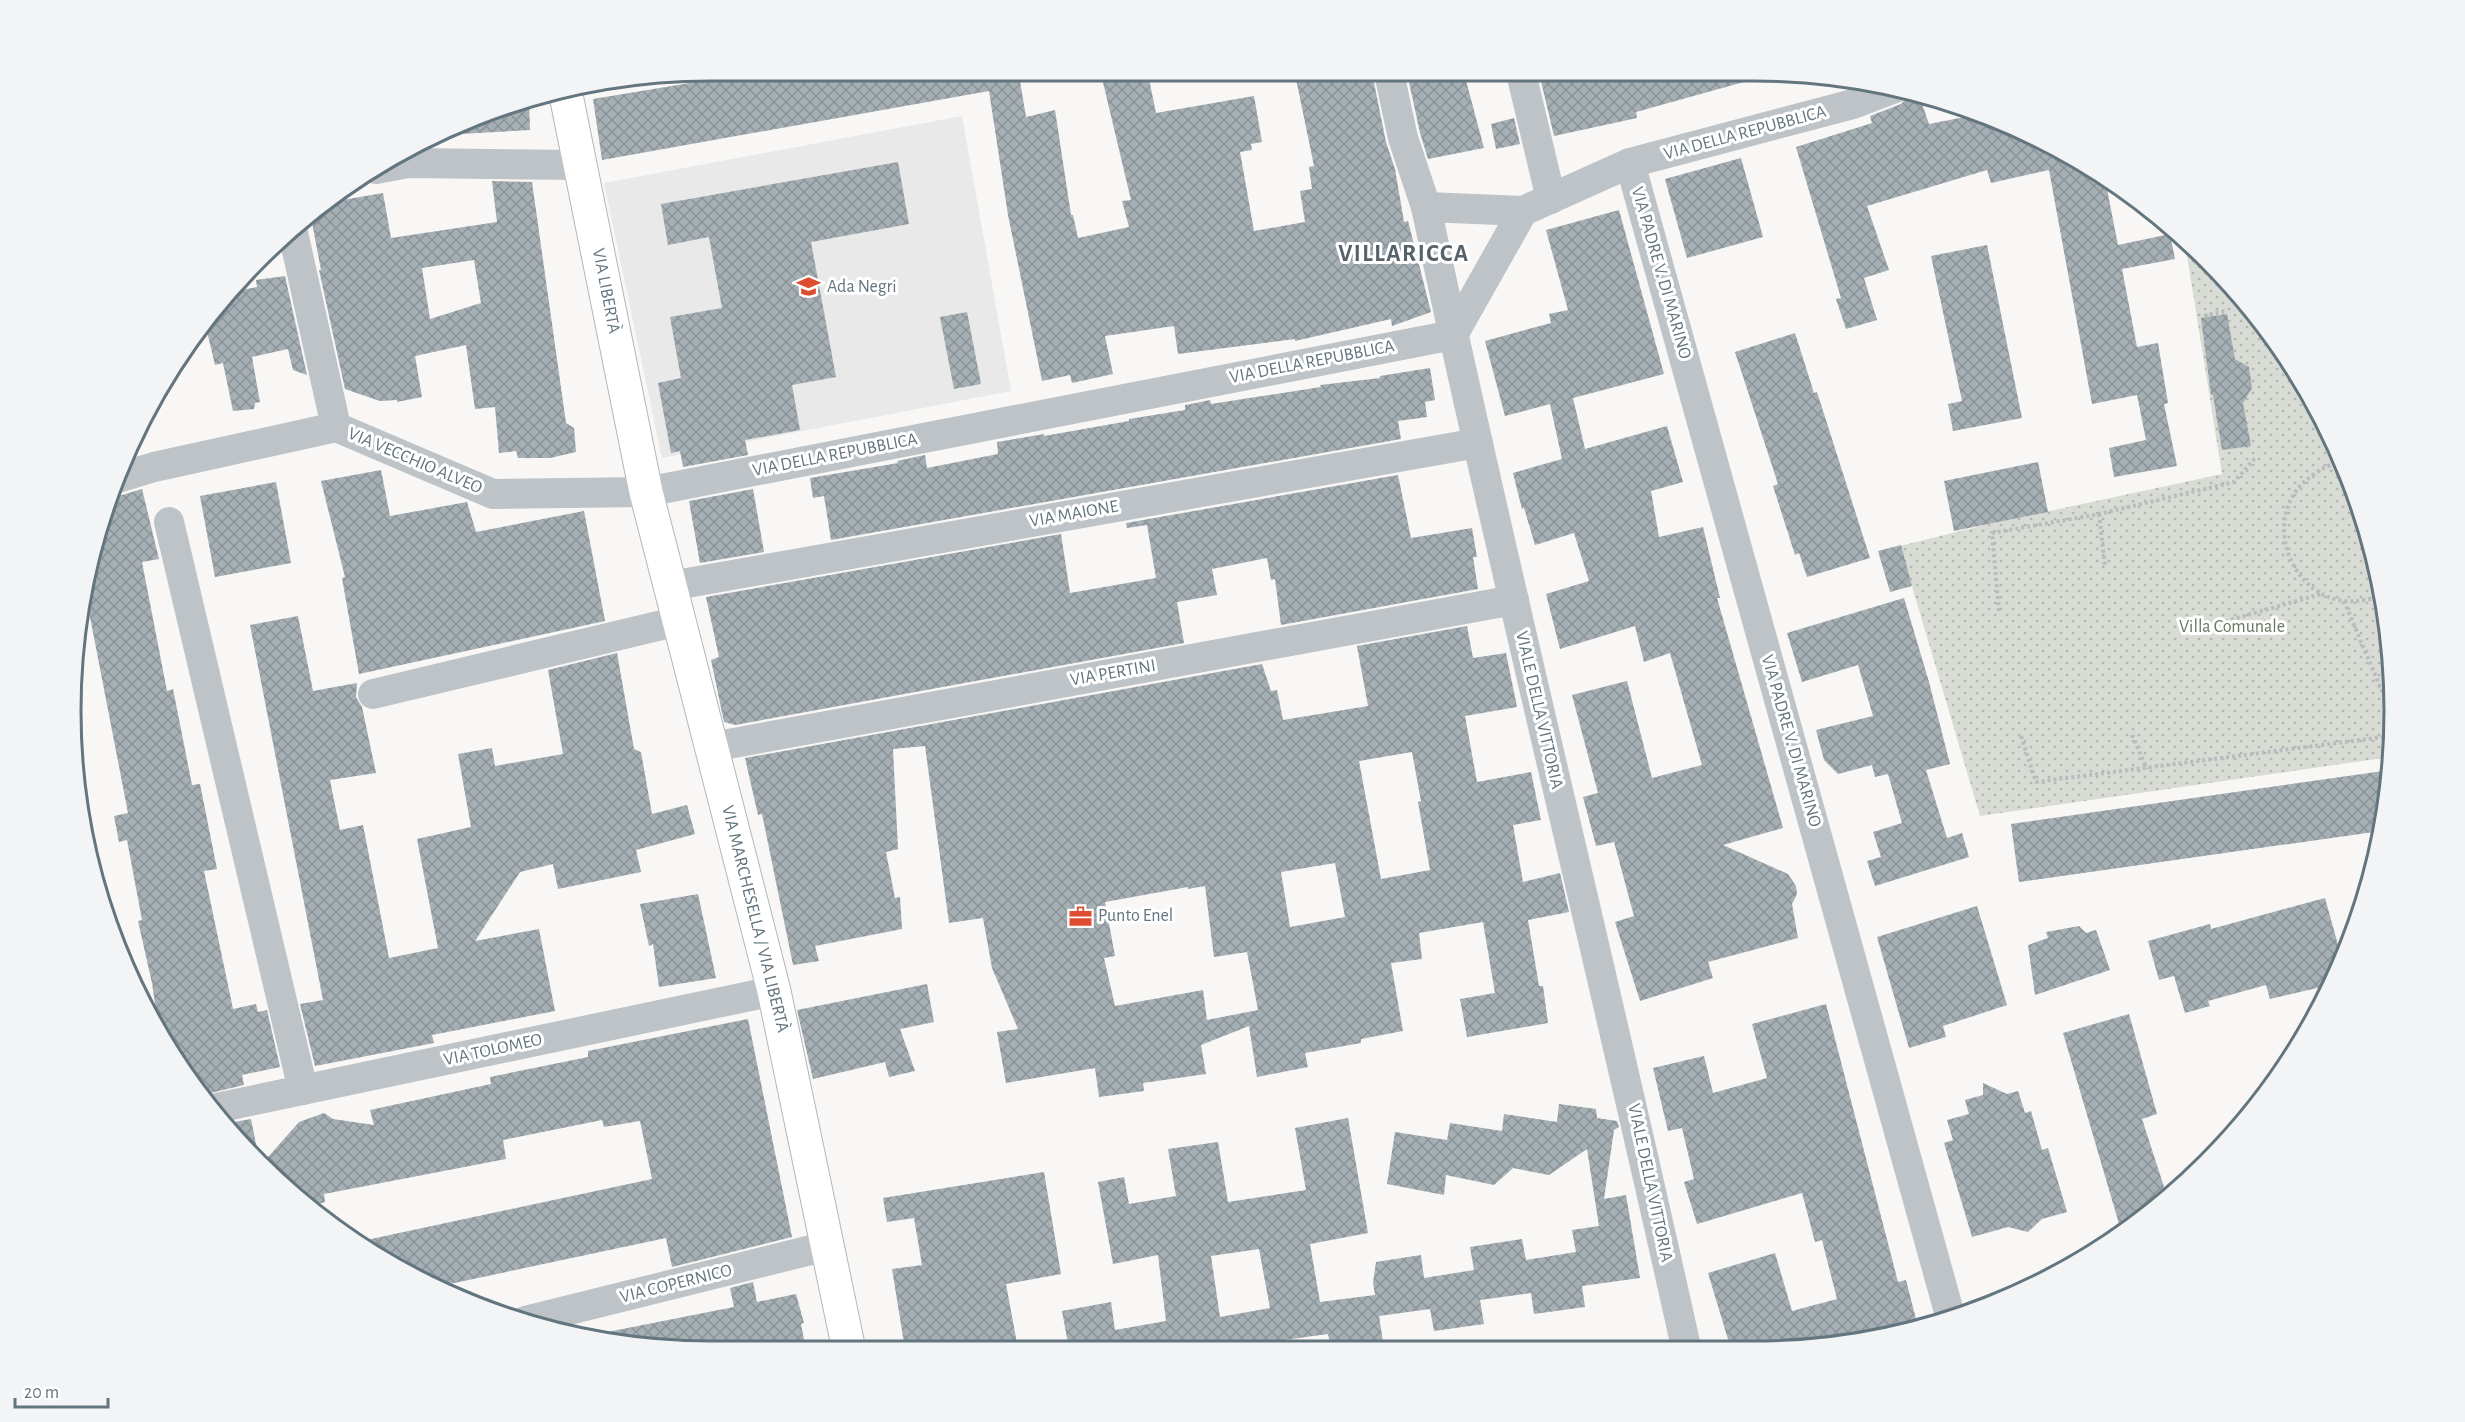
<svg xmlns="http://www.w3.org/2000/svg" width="2465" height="1422" font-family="'Alegreya Sans',sans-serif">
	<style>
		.built { fill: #e8e9e8 }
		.park { fill: url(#park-dots) }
		.building { fill: url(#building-cross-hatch); fill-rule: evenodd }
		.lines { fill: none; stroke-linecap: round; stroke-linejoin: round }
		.secondary-casing { stroke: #b1b7bb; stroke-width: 35 }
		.path { stroke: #b9bcbf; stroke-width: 4; stroke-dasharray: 3 3; stroke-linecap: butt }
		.street { stroke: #bec3c7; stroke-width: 30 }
		.secondary { stroke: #fff; stroke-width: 33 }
		.labels { text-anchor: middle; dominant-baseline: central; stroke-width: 6; stroke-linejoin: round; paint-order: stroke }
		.street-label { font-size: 18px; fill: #63757f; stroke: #fff }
		.poi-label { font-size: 18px; fill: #63757f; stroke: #fff; text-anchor: start }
		.park-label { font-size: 18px; fill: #677762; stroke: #fff }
		.district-label { font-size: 24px; font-weight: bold; letter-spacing: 1.5px; fill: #55626a; stroke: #fff }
		.rim { fill: none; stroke: #63757f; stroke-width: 3 }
	</style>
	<defs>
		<pattern id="park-dots" width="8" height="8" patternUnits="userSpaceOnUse" patternTransform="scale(1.5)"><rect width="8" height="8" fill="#d8dcd4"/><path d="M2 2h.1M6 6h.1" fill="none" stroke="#b3b7b1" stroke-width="1.8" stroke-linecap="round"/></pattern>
		<pattern id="building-cross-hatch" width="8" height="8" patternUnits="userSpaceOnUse" patternTransform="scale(1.5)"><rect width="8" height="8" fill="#a5afb4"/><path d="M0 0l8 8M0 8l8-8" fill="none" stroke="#8a9398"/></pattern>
	</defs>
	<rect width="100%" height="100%" fill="#f8f7f5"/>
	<!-- built -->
	<polygon class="built" points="962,116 1011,391 662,458 604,183"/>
	<!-- park -->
	<polygon class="park" points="2184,237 2262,321 2329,428 2373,546 2393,669 2390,757 1980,816 1900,546 1989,524 2222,474"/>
	<!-- building -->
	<g class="building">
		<polygon points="1647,72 1750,72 1751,80 1636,112 1637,118 1554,136 1539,73 1585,73 1587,81 1610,76 1611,81"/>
		<polygon points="1372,73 1386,142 1395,169 1404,222 1408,221 1431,312 1392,326 1391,319 1295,341 1295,339 1178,354 1174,326 1105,336 1113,374 1072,383 1070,375 1042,381 1008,215 989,91 602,160 593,99 732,76 1019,75 1026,117 1055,110 1071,215 1073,215 1078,238 1129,227 1122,201 1131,200 1101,74 1148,74 1156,113 1254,96 1262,142 1251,144 1252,150 1240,152 1254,231 1305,222 1300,191 1312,189 1309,167 1314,166 1295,74"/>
		<polygon points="1407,73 1464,73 1484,148 1428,159 1420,133"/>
		<polygon points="1918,92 1929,124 1975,115 2075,156 2105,179 2118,245 2170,234 2175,259 2122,269 2137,347 2158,343 2168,403 2164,404 2177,466 2114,477 2109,448 2146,440 2137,395 2092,404 2049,170 1991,183 1987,170 1867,206 1889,270 1864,278 1877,320 1846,329 1836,299 1841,298 1796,147 1872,123 1870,116 1901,104 1911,94"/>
		<polygon points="529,99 530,130 442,135 441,131 505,104"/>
		<polygon points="1514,118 1520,144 1496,149 1491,124"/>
		<polygon points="1741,158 1763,237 1687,258 1665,179"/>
		<polygon points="898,162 909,224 811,242 836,377 792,385 800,430 745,440 748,455 683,467 680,451 671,453 658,383 681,378 670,317 722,308 709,237 668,245 661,204"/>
		<path d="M492 181 532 182 566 423 574 428 576 452 550 458H518L516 451 499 453 495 407 475 409 466 345 415 356 422 397 397 402V400L380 401 345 389 319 270H321L310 212 319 204 383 193 391 238 497 222ZM474 260 481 303 430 319 422 268Z"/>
		<polygon points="1619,210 1664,374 1573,398 1585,449 1667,426 1683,482 1651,491 1659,537 1703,527 1720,598 1717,598 1783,828 1723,845 1788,874 1796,886 1797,894 1792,904 1798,938 1708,962 1713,978 1640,1001 1615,922 1634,916 1614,842 1596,846 1583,797 1598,793 1572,695 1627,681 1652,778 1702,765 1670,653 1644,662 1635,626 1560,649 1546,594 1589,581 1574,533 1535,545 1524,508 1522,509 1513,473 1562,459 1550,404 1505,416 1485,341 1551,323 1549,314 1568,310 1546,230"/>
		<polygon points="1987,245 2022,418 1953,431 1948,404 1962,401 1931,256"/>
		<polygon points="285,276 307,375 293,370 288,349 252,357 260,402 255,403 254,409 233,411 223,363 215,365 205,323 230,292 257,287 256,280"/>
		<polygon points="967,312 981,384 954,389 940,317"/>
		<polygon points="2227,314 2235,359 2249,367 2252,388 2243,403 2251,446 2222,450 2213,395 2211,395 2201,318"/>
		<polygon points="1795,333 1814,393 1817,392 1870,558 1807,577 1799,553 1795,555 1773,486 1778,484 1735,352"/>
		<polygon points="1430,368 1435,400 1425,402 1427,417 1398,421 1401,439 831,540 824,496 813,498 810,478 898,463 897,461 925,455 927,468 998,454 997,442 1044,434 1044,436 1129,421 1129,419 1185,410 1185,405 1196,403 1210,400 1211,404 1321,387 1320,385 1380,378 1380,376"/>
		<polygon points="2038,462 2048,512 1954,531 1944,481"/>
		<polygon points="381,470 390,516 467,502 476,532 584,511 605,621 359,674 342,578 345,577 321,481"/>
		<polygon points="1398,475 1411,538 1472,528 1477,557 1473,557 1478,589 1281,625 1275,579 1271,580 1267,558 1212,569 1217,595 1177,602 1184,643 735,725 724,722 711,660 719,657 706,597 1061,534 1070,593 1156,578 1147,525 1127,528 1126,523"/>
		<polygon points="276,482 291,563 215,577 200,496"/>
		<polygon points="142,489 159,559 142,562 167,691 173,689 192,785 200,784 217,869 204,871 233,1009 256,1004 258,1012 267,1010 280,1067 242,1075 244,1085 202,1095 160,1037 152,983 138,921 142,920 127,840 119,842 114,816 128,813 84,586 92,545 112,494 122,495"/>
		<polygon points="753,489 764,552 700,563 689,501"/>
		<polygon points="1901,545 1912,586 1890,592 1878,551"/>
		<polygon points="1904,598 1929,682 1950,764 1926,770 1947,838 1962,833 1969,857 1875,886 1867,861 1881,857 1873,832 1902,823 1888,774 1875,777 1872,765 1838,774 1824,760 1816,730 1873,716 1858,665 1802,682 1787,633"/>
		<polygon points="298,616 313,691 357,683 356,697 362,707 376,773 330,780 340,830 363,825 389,958 438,948 417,839 471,827 458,754 492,748 495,766 563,754 548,670 617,653 634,749 641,752 652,814 687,805 695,834 636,850 641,872 558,889 553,864 520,872 475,941 539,929 555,1011 432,1035 434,1043 315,1066 300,1004 323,1000 250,625"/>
		<path d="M1467 626 1473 658 1506 653 1517 707 1465 716 1477 782 1531 772 1541 820 1513 825 1523 882 1560 873 1569 912 1528 920 1539 986H1543L1548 1023 1467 1037 1460 999 1495 993 1483 922 1419 933 1422 959 1391 963 1403 1031 1361 1039V1043L1305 1053 1308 1067 1257 1077 1249 1026 1201 1045 1206 1074 1143 1083 1144 1091 1099 1097 1095 1068 1006 1083 997 1032 1018 1029 992 968 983 918 949 923 925 746 893 749 898 849 886 852 895 898 900 897 902 929 815 946 819 961 793 965 762 814 758 815 745 758 1262 664 1271 691 1277 690 1283 720 1368 706 1357 646ZM1412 752 1421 801 1418 802 1430 870 1381 879 1359 761ZM1335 863 1345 917 1290 927 1281 872ZM1205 886 1214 957 1247 952 1258 1010 1207 1020 1203 990 1115 1006 1104 958 1115 956 1105 902 1188 887V889Z"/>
		<polygon points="2390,770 2389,795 2381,831 2019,882 2011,824"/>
		<polygon points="698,894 716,978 659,987 653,944 649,946 640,904"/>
		<polygon points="2325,898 2342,959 2330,985 2270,999 2266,985 2208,1001 2210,1006 2185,1013 2174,976 2159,980 2148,941 2210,924 2211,929"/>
		<polygon points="1977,906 2007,1005 1943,1026 1946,1037 1909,1048 1877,937"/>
		<polygon points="2079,926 2086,933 2096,930 2110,970 2035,995 2028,945 2048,938 2046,932"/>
		<polygon points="927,984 934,1022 900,1029 915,1071 889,1077 885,1062 813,1079 797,1010"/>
		<polygon points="1826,1004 1898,1282 1906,1280 1918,1327 1837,1346 1730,1346 1708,1273 1775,1253 1792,1311 1837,1299 1822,1240 1815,1242 1802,1193 1697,1224 1684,1182 1694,1179 1682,1128 1668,1131 1653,1068 1704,1056 1713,1093 1767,1078 1752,1024"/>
		<polygon points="2129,1014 2157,1114 2142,1119 2167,1196 2122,1234 2063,1033"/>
		<polygon points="748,1019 792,1237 672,1267 666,1238 440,1286 390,1266 357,1242 652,1179 640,1121 604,1127 602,1120 503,1140 506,1159 324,1194 325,1202 309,1207 289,1193 261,1165 299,1122 324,1113 333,1119 374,1125 370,1110 491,1084 490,1077 588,1057 588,1051"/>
		<polygon points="1983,1083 2007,1094 2018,1091 2025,1113 2031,1111 2042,1150 2048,1148 2067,1212 2042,1219 2028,1232 2008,1227 1972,1237 1944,1143 1953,1140 1947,1120 1969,1114 1965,1100 1983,1095"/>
		<path d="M1559 1104 1596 1109 1597 1118 1617 1121 1619 1127 1614 1130 1604 1199 1626 1195 1640 1278 1582 1286 1585 1307 1534 1314 1531 1293 1480 1300 1484 1324 1434 1331 1430 1309 1379 1316 1384 1348H1331L1328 1334 1277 1341 1278 1348 1069 1349 1062 1311 1111 1302 1115 1330 1166 1321 1158 1255 1113 1264 1098 1182 1124 1177 1129 1204 1176 1196 1168 1149 1218 1142 1228 1202 1306 1190 1295 1128 1348 1118 1368 1233 1310 1244 1320 1302 1375 1295 1373 1283 1376 1262 1421 1255 1424 1278 1474 1270 1470 1247 1522 1239 1526 1260 1576 1252 1572 1230 1599 1226 1587 1149 1549 1175 1513 1168 1494 1185 1446 1175 1444 1195 1387 1184 1395 1132 1447 1140 1450 1123 1502 1131 1504 1114 1557 1122ZM1259 1249 1270 1308 1220 1317 1211 1256Z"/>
		<polygon points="251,1119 260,1164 223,1124"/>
		<polygon points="1044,1172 1061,1274 1006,1284 1018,1349 905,1349 892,1269 922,1265 914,1218 887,1222 883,1198"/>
		<polygon points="753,1282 757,1302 796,1294 804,1323 801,1324 806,1350 669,1350 593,1337 592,1335 734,1307 730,1288"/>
	</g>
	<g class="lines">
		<defs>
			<polyline id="secondary" points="565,90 646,492 774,991 849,1350"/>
		</defs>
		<!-- secondary casing -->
		<use href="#secondary" class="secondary-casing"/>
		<!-- path -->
		<g class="path">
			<polyline points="2207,317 2206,315 2225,311"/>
			<path d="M2342 463C2329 464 2323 468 2313 475 2249 517 2300 629 2381 595"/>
			<polyline points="2099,514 2105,567"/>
			<polyline points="2344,601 2392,715"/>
			<polyline points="1999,611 1992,533 2099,514 2234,482 2256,457"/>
			<polyline points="2202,628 2321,594"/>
			<polyline points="2132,735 2147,769"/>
			<polyline points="2021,736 2036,782 2391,736"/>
		</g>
		<!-- street -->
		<g class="street">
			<path d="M1389 73 1403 138 1426 207C1507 588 1602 966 1686 1347"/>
			<polyline points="1521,73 1551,199"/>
			<polyline points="1630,163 1951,1319"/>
			<polyline points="376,169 408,163 580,165"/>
			<polyline points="1426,207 1523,211"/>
			<polyline points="292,228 336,427"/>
			<polyline points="118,478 154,467 336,427 493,494 646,492 1453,335 1523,211 1630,163 1853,104 1895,88"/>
			<polyline points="169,522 303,1090"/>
			<polyline points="670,586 1478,443"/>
			<polyline points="373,694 679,621"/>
			<polyline points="712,747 1514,600"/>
			<polyline points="212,1109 774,991"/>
			<polyline points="525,1321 827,1246"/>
		</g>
		<!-- secondary -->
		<use href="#secondary" class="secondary"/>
	</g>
	<!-- icons -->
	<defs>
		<symbol id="school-bare" viewBox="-9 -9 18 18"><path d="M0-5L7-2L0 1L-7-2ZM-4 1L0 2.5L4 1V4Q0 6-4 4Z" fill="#de4d2f" stroke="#fff" stroke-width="2.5" paint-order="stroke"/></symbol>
		<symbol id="office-bare" viewBox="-9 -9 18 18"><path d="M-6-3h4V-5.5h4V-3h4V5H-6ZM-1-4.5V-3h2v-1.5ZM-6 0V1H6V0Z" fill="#de4d2f" stroke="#fff" stroke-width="2.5" paint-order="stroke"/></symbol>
	</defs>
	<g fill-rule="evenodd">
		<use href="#school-bare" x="792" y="270" width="33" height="33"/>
		<use href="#office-bare" x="1064" y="900" width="33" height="33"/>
	</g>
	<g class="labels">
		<!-- street labels -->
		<g class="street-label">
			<text transform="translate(1745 133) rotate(-15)">VIA DELLA REPUBBLICA</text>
			<text transform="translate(1661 273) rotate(74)">VIA PADRE V. DI MARINO</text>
			<text transform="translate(606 291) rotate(79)">VIA LIBERTÀ</text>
			<text transform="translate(1312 362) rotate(-11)">VIA DELLA REPUBBLICA</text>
			<text transform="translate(835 455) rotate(-11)">VIA DELLA REPUBBLICA</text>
			<text transform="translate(415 461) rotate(23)">VIA VECCHIO ALVEO</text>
			<text transform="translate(1074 514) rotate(-10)">VIA MAIONE</text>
			<text transform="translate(1113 673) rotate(-10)">VIA PERTINI</text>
			<text transform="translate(1539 710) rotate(77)">VIALE DELLA VITTORIA</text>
			<text transform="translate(1791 741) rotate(74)">VIA PADRE V. DI MARINO</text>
			<text transform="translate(755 919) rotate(76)">VIA MARCHESELLA / VIA LIBERTÀ</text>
			<text transform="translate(493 1050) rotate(-12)">VIA TOLOMEO</text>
			<text transform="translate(1650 1183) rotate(78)">VIALE DELLA VITTORIA</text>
			<text transform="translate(676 1284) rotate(-14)">VIA COPERNICO</text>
		</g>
		<!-- poi labels -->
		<g class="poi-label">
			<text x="827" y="287">Ada Negri</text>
			<text x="1098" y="916">Punto Enel</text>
		</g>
		<!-- park labels -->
		<g class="park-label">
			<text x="2232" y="627">Villa Comunale</text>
		</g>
		<!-- district labels -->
		<g class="district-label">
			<text x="1404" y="254">VILLARICCA</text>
		</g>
	</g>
	<!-- crop -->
	<path d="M0 0H2465V1422H0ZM711 81H1754A630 630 0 0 1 2384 711V711A630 630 0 0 1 1754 1341H711A630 630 0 0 1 81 711V711A630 630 0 0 1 711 81Z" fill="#f3f4f5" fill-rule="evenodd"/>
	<path class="rim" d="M711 81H1754A630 630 0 0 1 2384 711V711A630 630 0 0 1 1754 1341H711A630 630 0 0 1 81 711V711A630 630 0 0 1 711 81Z"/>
	<!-- scale -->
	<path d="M15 1398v9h93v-9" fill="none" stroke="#63757f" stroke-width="3"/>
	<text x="24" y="1398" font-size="18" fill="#63757f" stroke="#ffffff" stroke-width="4.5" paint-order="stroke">20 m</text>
</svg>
